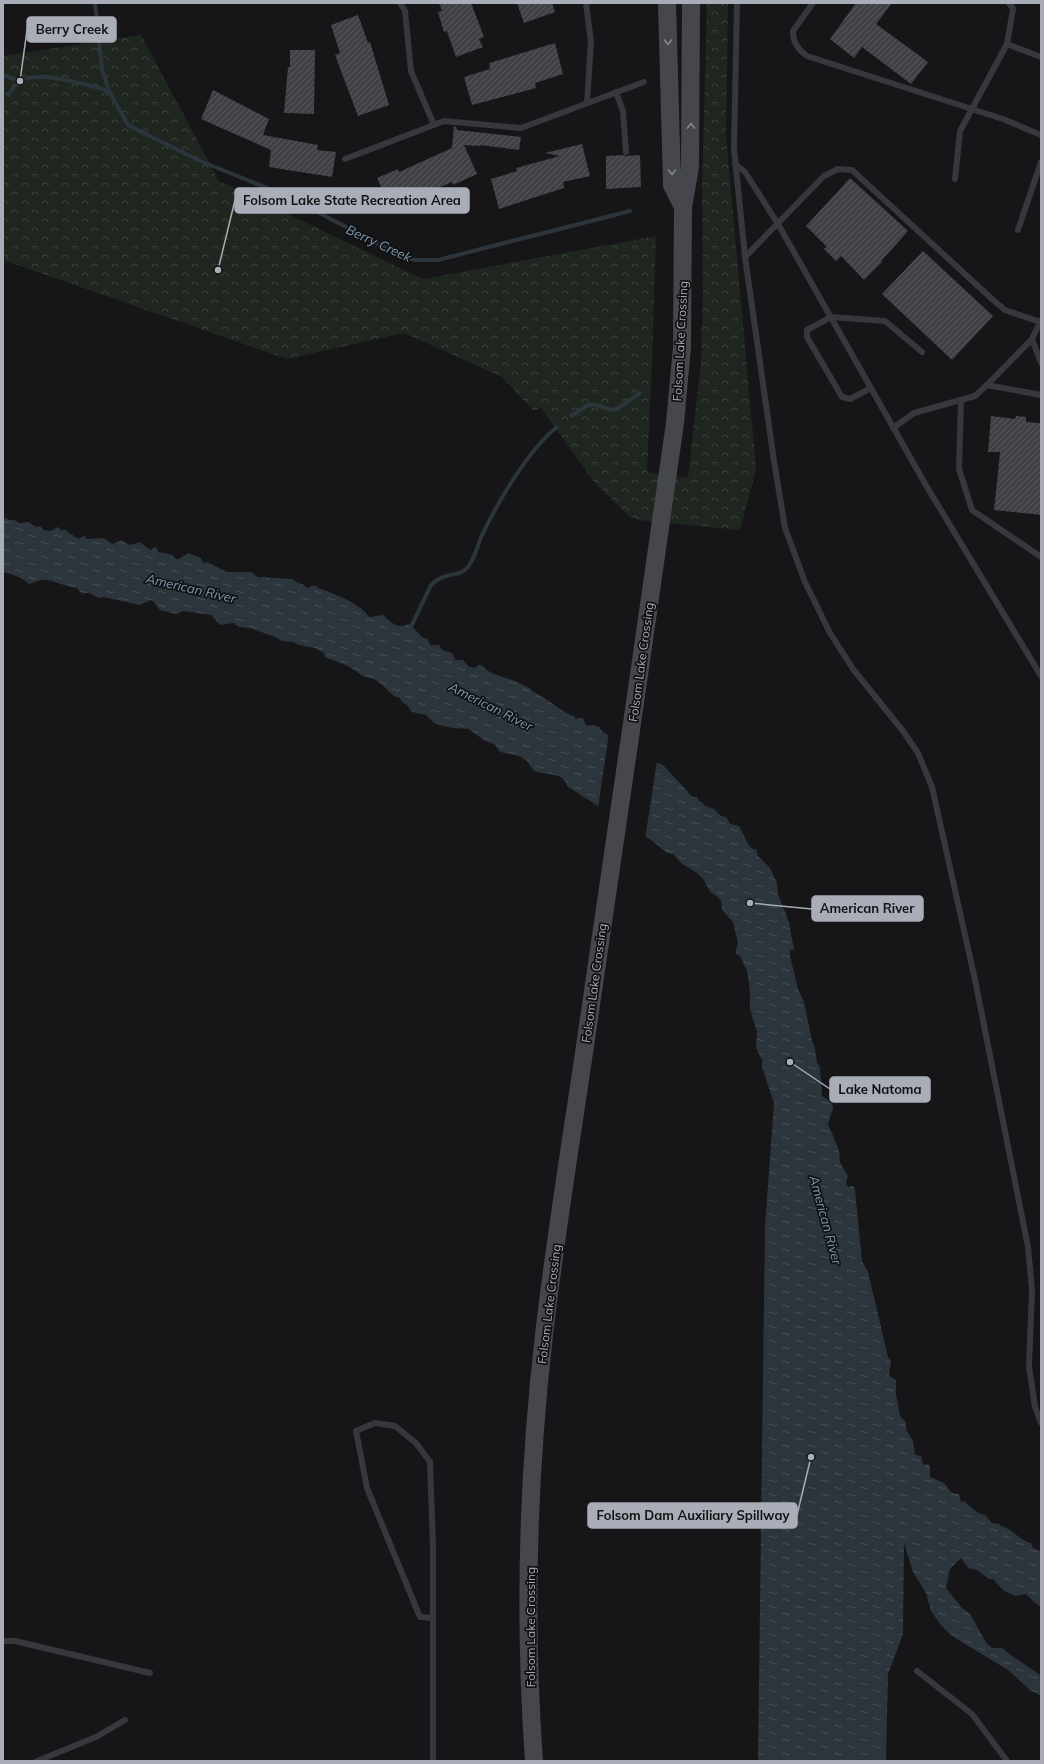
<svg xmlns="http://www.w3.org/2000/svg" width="1044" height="1764" font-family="Mulish,sans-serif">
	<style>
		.forest { fill: url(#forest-crowns) }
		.water { fill: url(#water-ripples) }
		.pier { fill: #161618 }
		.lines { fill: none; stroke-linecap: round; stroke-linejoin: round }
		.stream { stroke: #2c353c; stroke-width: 4 }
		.building { fill: url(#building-hatch) }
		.lane { stroke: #37383d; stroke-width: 6 }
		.secondary { stroke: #45474d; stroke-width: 18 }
		.oneway { stroke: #858993 }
		.labels { text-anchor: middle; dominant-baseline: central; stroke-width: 3.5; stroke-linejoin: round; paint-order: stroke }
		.street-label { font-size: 12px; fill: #a8adb8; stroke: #111113 }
		.water-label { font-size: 13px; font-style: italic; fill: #7f9bb3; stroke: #111113 }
		.leader { fill: none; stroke: #a8adb8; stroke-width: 1.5 }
		.callout-dot { fill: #a8adb8; stroke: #111113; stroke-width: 1.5 }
		.callout { fill: #a8adb8; stroke: #a8adb8; stroke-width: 1.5 }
		.callout-label { font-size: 13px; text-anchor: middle; font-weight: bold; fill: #111 }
	</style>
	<defs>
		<pattern id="forest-crowns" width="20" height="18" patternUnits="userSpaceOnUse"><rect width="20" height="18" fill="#1e261f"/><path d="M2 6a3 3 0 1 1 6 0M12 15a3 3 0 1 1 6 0" fill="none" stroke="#3c433d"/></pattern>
		<pattern id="water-ripples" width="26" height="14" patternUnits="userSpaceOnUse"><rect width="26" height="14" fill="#2c353c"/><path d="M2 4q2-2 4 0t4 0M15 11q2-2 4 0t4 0" fill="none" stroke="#485056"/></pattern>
		<pattern id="building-hatch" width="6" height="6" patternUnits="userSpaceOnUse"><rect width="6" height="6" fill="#404145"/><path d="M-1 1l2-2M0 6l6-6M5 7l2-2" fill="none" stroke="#595a5e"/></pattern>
	</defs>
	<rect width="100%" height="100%" fill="#161618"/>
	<!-- forest -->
	<polygon class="forest" points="707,3 728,3 726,136 756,469 740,530 638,520 629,516 594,482 541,408 534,411 502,377 404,333 287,359 3,260 3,56 141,35 219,181 423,279 656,236 652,363 647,472 688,478 701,361 703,290 702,187"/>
	<!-- water -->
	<path class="water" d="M3 518H6L9 520H15L19 523 29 522 36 527 41 526 43 530 51 531 58 527 61 530H66L70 534H72L74 537H77L78 539 84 536 87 539 104 538 112 544 122 540C130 547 130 545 140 542L150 550 155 547 157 548 158 552C166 554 170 552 176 559H179L188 553 201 558 203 563 207 562 227 572H251L258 577 293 579C297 584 304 583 307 588L315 585C318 589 324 590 329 592 343 598 360 604 369 617L383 615C389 620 394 627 403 626 405 625 407 624 410 624L423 638H427L430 645H439L442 650 452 653 455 660H463L469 667 476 668 478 665H481C492 677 508 677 521 684 525 687 529 686 532 691 547 698 560 711 575 717V719L583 718 586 725 598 726 603 732 643 757 663 765 687 791 689 794 693 797H697L699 801 702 802 705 806 714 809 721 816 726 817 730 824 739 826C743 833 747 845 753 849H756L758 856 770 868 777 883 778 894 789 922 794 950H790V956L798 989 804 1002 812 1041 815 1048 817 1063 820 1067 822 1096 832 1103 833 1108 828 1124 839 1150 840 1162 848 1176 846 1183 848 1187 853 1186 855 1190 862 1261 868 1272 888 1357 891 1361 889 1376 896 1380V1394L900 1416 906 1422V1430L913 1441 915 1455 921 1456 923 1464 926 1465 928 1463 930 1468V1477L944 1483 952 1493 959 1494 961 1502 964 1501 978 1513 985 1515 992 1523 999 1524 1001 1526C1013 1529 1020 1541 1031 1543L1033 1548 1041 1551V1607L1035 1603 1026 1594 1016 1596 1009 1593 1003 1590 993 1579H989L977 1570 968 1568 961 1558 950 1569 946 1588 962 1608 970 1614 987 1644 992 1648H1002C1015 1659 1028 1666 1041 1676V1696L1030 1690 1008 1670 952 1636 940 1624 931 1611 926 1593 913 1572 904 1543 903 1634 888 1674 886 1761H758L765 1226 774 1103 762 1067V1060L756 1048 757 1032 750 1009V991L747 971 740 956 736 954V950L738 943 733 922 722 910 721 901 717 896 710 892 704 880 697 873 681 863 673 854 667 853 651 840 567 786C564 771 545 776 535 771 530 768 530 764 527 761 519 754 508 754 500 752L494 744 485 741 469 729 453 728 439 725 434 723 426 715 412 712 406 704 402 702 400 698 394 696 381 684 374 679 363 676 348 666 325 657 324 653 315 648 299 645 293 642 282 641 273 636 250 628 239 627 233 623 220 625 211 615 183 611 176 614 160 610 152 600 139 605 104 597 99 598C94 596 88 590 82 594L77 588C66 587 56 581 46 580 41 579 34 583 29 584 20 576 14 575 3 572Z"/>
	<!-- pier -->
	<polygon class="pier" points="609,733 622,739 634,750 657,761 645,839 633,834 615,818 608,817 598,808"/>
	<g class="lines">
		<!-- stream -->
		<g class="stream">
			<polyline points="95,3 102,69 109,91 128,125 198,160 289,197 401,256 415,260 438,260 630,211"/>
			<polyline points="3,75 20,81"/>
			<path d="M8 95C11 91 16 84 20 81 41 70 88 85 109 91"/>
			<polyline points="571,416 588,405 596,405 612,410 617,409 640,393"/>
			<path d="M409 631 431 585C444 571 459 578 468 567 476 557 478 542 484 531 499 500 530 448 556 428"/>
		</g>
	</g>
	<!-- building -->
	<g class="building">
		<polygon points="439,3 471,3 484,37 479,39 483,47 456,57 447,31 444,32 438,12 442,11"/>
		<polygon points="517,3 552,3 555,12 524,23"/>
		<polygon points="856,3 892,3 876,24 928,62 911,84 862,47 854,58 830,39"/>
		<polygon points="358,15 368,43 370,42 389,105 358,116 335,55 340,53 331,25"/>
		<polygon points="555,43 563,74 535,83 536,88 472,105 464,77 490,69 489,63"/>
		<polygon points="290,50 315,50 314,114 284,113 288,67 290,67"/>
		<polygon points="213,90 269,119 263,135 318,145 317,150 336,152 332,177 269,167 271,150 201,119"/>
		<polygon points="454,126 456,127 457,130 521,137 519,150 480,145 479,146 464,145 477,174 453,185 452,182 415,198 412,194 389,204 377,178 398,169 399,172 452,148"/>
		<polygon points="582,144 590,176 563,182 564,188 499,209 491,179 517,171 516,168 560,156 545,153"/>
		<polygon points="623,155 626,156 640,155 641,187 606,189 606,156"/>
		<polygon points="850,178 908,231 881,261 882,262 864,280 841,256 836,261 824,249 827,247 806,226"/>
		<polygon points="923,251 993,316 952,360 882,294"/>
		<polygon points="991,416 1015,419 1016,416 1026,417 1026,422 1041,423 1041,515 994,510 1000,452 988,452"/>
	</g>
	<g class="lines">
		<!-- lane -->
		<g class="lane">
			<polyline points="400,3 405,11 411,71 434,125"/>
			<polyline points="586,3 591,42 587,103"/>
			<polyline points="737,3 734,148 745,257 774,461 785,528 805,582 830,633 853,669 903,731 918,753 932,787 975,980 1028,1247 1032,1290 1029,1366 1035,1407 1041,1423"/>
			<path d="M813 3 793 31C793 43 798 49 807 56L1003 119 1041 135"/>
			<polyline points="1007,44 1013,9 1009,3"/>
			<polyline points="616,92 623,111 626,152"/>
			<polyline points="345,159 444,121 521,128 644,82"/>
			<polyline points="735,164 745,172 778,224 927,487 1041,676"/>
			<polyline points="955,179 960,131 1007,44 1041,57"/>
			<polyline points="1018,230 1041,162"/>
			<polyline points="745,257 824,176 838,169 852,170 992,299 1005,310 1040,322"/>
			<polyline points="1032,339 1041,363"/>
			<polyline points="987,385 1041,395"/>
			<polyline points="871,388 850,399 842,397 807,337 807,330 831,317 885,321 922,352"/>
			<polyline points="961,400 959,469 972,510 1041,557"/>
			<polyline points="893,428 914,413 975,396 987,385 1032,339 1041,320"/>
			<polyline points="433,1618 420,1617 367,1488 356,1431 375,1423 395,1426 416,1443 430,1462 433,1546 433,1761"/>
			<polyline points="3,1641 15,1641 150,1673"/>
			<polyline points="917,1671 972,1714 1007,1761"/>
			<polyline points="37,1761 96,1737 125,1720"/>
		</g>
		<!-- secondary -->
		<g class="secondary">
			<polyline points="667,3 672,185 683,207"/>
			<path d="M534 1761C524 1622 528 1474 544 1335 555 1238 571 1142 585 1046 615 838 646 631 675 423L682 347 683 207 690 167 691 3"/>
		</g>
	</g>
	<!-- one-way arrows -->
	<defs><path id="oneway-chevron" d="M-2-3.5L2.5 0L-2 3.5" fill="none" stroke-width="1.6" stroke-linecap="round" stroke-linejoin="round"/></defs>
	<g class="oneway">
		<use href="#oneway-chevron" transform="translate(668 42) rotate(89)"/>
		<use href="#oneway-chevron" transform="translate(691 126) rotate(-89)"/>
		<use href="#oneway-chevron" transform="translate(672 172) rotate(88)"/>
	</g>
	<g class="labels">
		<!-- street labels -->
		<g class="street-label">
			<text transform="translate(680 341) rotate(-87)">Folsom Lake Crossing</text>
			<text transform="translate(641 662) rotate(-82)">Folsom Lake Crossing</text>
			<text transform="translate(594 983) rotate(-82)">Folsom Lake Crossing</text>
			<text transform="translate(549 1304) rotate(-83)">Folsom Lake Crossing</text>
			<text transform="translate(530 1627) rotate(-90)">Folsom Lake Crossing</text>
		</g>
		<!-- water labels -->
		<g class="water-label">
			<text transform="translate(379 243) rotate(25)">Berry Creek</text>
			<text transform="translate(191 588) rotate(13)">American River</text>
			<text transform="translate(491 706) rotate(27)">American River</text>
			<text transform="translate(826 1220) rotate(75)">American River</text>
		</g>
	</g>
	<!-- callouts -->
	<path class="leader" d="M20 81L27 30M218 270L235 200M750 903L812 909M790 1062L830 1089M811 1457L797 1515"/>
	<g class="callout-dot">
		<circle cx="20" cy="81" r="4"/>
		<circle cx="218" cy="270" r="4"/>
		<circle cx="750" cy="903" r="4"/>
		<circle cx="790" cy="1062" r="4"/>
		<circle cx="811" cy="1457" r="4"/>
	</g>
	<g class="callout">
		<rect x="27" y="17" width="89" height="25" rx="4"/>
		<rect x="235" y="188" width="234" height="25" rx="4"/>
		<rect x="812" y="896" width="111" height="25" rx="4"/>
		<rect x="830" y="1077" width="100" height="25" rx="4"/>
		<rect x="588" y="1503" width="209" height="25" rx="4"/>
	</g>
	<g class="callout-label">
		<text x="72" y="34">Berry Creek</text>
		<text x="352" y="205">Folsom Lake State Recreation Area</text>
		<text x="867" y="913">American River</text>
		<text x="880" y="1094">Lake Natoma</text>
		<text x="693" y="1520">Folsom Dam Auxiliary Spillway</text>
	</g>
	<!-- border -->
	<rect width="1044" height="1764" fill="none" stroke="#a8adb8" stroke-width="8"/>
</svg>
